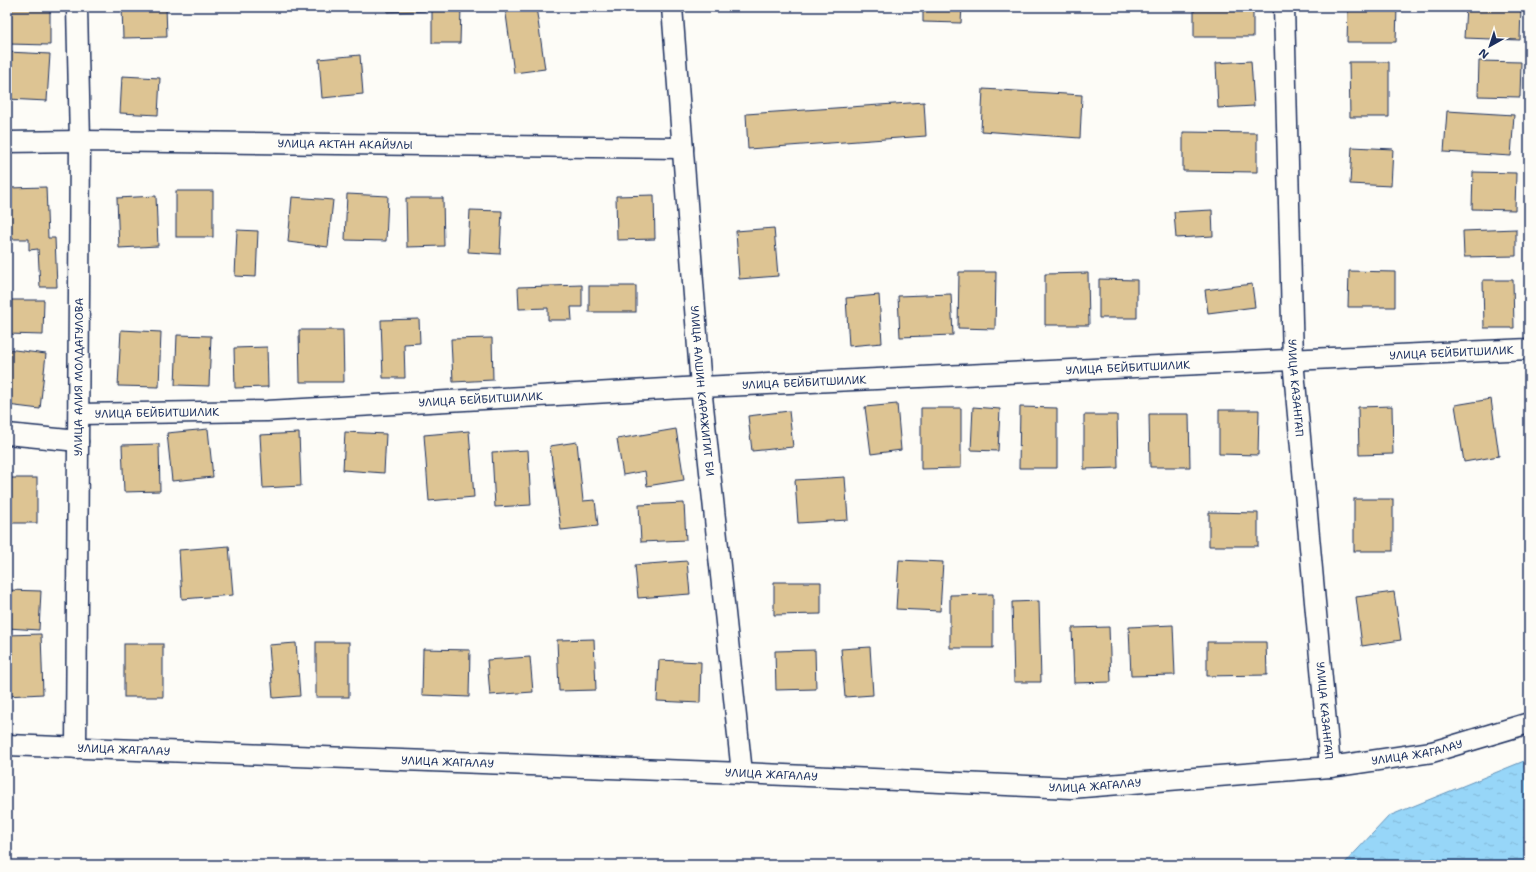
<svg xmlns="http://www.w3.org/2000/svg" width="1536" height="872" font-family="'Shantell Sans',sans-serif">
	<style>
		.water { fill: url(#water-ripples); stroke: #6593ba }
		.building { fill: #ddc493; stroke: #1b2f5e }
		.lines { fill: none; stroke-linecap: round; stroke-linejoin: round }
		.minor-casing { stroke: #1b2f5e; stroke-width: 23 }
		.minor { stroke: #fdfcf7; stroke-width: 20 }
		.labels { text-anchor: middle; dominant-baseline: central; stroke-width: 4; stroke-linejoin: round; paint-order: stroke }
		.street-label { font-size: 11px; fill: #1b2f5e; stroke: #fdfcf7 }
	</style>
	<defs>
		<pattern id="water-ripples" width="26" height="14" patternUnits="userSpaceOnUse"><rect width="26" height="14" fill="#97d6f8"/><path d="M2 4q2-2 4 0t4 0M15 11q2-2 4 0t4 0" fill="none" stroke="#82b8d7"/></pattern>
	</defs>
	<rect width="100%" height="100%" fill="#fdfcf7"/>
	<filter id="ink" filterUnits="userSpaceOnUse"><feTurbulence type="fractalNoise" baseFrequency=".025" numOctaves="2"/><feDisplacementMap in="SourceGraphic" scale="8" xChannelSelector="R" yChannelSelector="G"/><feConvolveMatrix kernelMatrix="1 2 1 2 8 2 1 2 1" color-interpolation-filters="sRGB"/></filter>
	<g filter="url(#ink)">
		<!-- water -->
		<polygon class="water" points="1529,759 1529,865 1343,865 1389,816"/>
		<!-- building -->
		<g class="building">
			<polygon points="9,7 50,7 50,45 8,44"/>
			<polygon points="122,7 166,7 167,37 123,38"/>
			<polygon points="386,7 425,7 425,11 387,12"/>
			<polygon points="432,7 461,7 460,43 432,43"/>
			<polygon points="505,7 536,7 545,69 514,73"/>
			<polygon points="923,7 962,7 961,23 923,22"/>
			<rect x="1194" y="7" width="59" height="30"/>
			<polygon points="1348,7 1397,7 1396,42 1347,42"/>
			<polygon points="1466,7 1521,7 1520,40 1464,38"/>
			<polygon points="7,52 50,54 47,101 7,99"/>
			<polygon points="360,55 363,94 322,98 319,59"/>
			<polygon points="1251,61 1254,106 1218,108 1216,63"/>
			<polygon points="1479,61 1521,62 1520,97 1478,96"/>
			<polygon points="1349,62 1389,62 1389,117 1350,117"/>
			<polygon points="122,76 160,78 158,115 120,113"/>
			<polygon points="983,89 1082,95 1080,138 981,131"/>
			<polygon points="924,102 926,136 748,149 746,114"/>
			<polygon points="1447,111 1514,115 1511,156 1444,152"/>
			<polygon points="1183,132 1257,133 1257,172 1183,171"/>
			<polygon points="1352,147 1393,149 1391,186 1350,184"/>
			<polygon points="1473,172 1516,173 1515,210 1472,209"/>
			<polygon points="46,187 48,238 55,238 57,287 40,287 38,249 29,250 29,239 10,239 9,188"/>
			<rect x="176" y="191" width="37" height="46"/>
			<polygon points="347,194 388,196 386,241 345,240"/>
			<polygon points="654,195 655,239 617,240 616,196"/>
			<polygon points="156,196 158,246 119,248 117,198"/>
			<polygon points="292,197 333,200 328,247 288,242"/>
			<polygon points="406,198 443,198 444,246 407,247"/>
			<polygon points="470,210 502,211 500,254 468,252"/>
			<polygon points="1212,210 1213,236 1176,238 1174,212"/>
			<polygon points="774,228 778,276 739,279 736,231"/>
			<polygon points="1516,229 1516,256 1464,257 1463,231"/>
			<polygon points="237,230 258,231 256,277 235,276"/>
			<polygon points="1349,271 1395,272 1395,307 1348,307"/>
			<polygon points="959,272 996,272 995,329 958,328"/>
			<polygon points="1088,273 1089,325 1045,325 1045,274"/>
			<polygon points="1099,279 1137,280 1137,318 1099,318"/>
			<polygon points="1483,280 1513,280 1514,328 1484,328"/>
			<polygon points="1252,284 1255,307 1208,313 1205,290"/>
			<polygon points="582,285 582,307 571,307 572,320 548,320 548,308 519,309 518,287"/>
			<rect x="589" y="286" width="47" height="26"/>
			<polygon points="951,294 953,335 900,337 898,296"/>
			<polygon points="879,295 882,343 849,346 846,298"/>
			<polygon points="7,300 44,300 43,335 7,334"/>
			<polygon points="419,319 420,343 404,344 405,378 383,378 381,320"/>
			<polygon points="121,330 161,332 159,387 118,386"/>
			<polygon points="299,330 343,330 344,382 300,382"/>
			<polygon points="177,335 211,336 209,386 175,385"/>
			<polygon points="492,338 493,380 453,382 451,339"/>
			<polygon points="267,347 268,387 235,388 234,348"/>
			<polygon points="7,349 46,354 40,409 7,405"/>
			<polygon points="1491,399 1499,456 1464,462 1455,405"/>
			<polygon points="897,404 901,450 871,454 865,407"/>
			<polygon points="1392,406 1393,454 1359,455 1358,407"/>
			<polygon points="973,407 1000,409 998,451 971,450"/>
			<polygon points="1020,407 1057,408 1057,468 1019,468"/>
			<polygon points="921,408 961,408 961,468 921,469"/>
			<polygon points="1219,410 1259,410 1258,455 1219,454"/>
			<polygon points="789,411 793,447 752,451 748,416"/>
			<polygon points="1149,414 1189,414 1190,467 1150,467"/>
			<polygon points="1084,415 1117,415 1118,468 1084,469"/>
			<polygon points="208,429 213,477 172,481 167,433"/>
			<polygon points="676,429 684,480 647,486 645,471 623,475 617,439"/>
			<polygon points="469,431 474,497 429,501 424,435"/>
			<polygon points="345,432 386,434 384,473 343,470"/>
			<polygon points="299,433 301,486 263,488 260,435"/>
			<polygon points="577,442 583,501 595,500 598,526 561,530 550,446"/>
			<polygon points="159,444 160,491 124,492 122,445"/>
			<polygon points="528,450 531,505 495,507 492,452"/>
			<polygon points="845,477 848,520 798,523 795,480"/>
			<rect x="7" y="478" width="30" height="45"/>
			<rect x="1354" y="499" width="39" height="52"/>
			<polygon points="684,503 686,540 641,542 639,505"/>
			<polygon points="1209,512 1258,513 1258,546 1209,546"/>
			<polygon points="229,546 233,595 182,599 179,550"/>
			<polygon points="899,560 943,562 940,611 896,609"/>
			<polygon points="687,561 690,594 638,598 635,565"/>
			<polygon points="774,582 821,582 821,614 774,615"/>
			<polygon points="7,590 41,591 39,630 7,628"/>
			<polygon points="1394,592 1401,640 1362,646 1356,597"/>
			<polygon points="993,594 993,648 950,648 950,595"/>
			<polygon points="1039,601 1041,682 1014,682 1012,602"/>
			<polygon points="1173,625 1175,675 1131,676 1129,627"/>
			<polygon points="1109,627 1111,682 1074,683 1072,628"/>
			<polygon points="41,634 43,694 7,696 7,635"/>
			<polygon points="594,639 596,690 559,691 557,640"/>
			<rect x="316" y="642" width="33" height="55"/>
			<polygon points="1207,642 1266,642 1267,675 1207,676"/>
			<polygon points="296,643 300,696 273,698 269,645"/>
			<rect x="124" y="644" width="39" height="53"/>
			<polygon points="870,647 873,695 845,697 841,649"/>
			<polygon points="423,649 470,650 469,697 422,695"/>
			<polygon points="815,650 816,689 776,690 775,651"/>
			<polygon points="530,657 533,692 490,695 487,660"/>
			<polygon points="659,660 701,662 700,703 657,701"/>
		</g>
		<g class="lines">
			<defs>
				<g id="minor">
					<path id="s1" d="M672 7 701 387 742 773"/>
					<path id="s2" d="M1284 7 1293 360 1330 767"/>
					<path id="s3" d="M7 142 80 141 683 148"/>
					<path id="s4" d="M79 414 267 411 701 387 1529 349"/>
					<polyline points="7,434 78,441"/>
					<path id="s5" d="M7 745 742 773 1071 788 1330 767 1432 752 1529 723"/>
					<path id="s6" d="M76 748 80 141 77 7"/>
				</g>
			</defs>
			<!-- minor casing -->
			<use href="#minor" class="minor-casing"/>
			<!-- minor -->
			<use href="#minor" class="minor"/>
		</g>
	</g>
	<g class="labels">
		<!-- street labels -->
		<g class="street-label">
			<text stroke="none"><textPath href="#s3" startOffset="338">УЛИЦА АКТАН АКАЙУЛЫ</textPath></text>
			<text stroke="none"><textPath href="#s4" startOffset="1374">УЛИЦА БЕЙБИТШИЛИК</textPath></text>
			<text stroke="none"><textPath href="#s4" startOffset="1050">УЛИЦА БЕЙБИТШИЛИК</textPath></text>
			<text stroke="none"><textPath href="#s6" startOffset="371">УЛИЦА АЛИЯ МОЛДАГУЛОВА</textPath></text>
			<text stroke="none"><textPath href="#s4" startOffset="726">УЛИЦА БЕЙБИТШИЛИК</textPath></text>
			<text stroke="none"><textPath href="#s2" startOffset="381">УЛИЦА КАЗАНГАП</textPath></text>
			<text stroke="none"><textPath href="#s1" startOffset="385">УЛИЦА АЛШИН КАРАЖИГИТ БИ</textPath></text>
			<text stroke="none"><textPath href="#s4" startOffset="402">УЛИЦА БЕЙБИТШИЛИК</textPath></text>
			<text stroke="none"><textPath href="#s4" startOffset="78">УЛИЦА БЕЙБИТШИЛИК</textPath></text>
			<text stroke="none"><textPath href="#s2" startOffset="705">УЛИЦА КАЗАНГАП</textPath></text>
			<text stroke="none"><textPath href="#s5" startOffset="117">УЛИЦА ЖАГАЛАУ</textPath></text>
			<text stroke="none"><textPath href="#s5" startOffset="1413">УЛИЦА ЖАГАЛАУ</textPath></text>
			<text stroke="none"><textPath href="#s5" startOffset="441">УЛИЦА ЖАГАЛАУ</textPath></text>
			<text stroke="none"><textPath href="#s5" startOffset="765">УЛИЦА ЖАГАЛАУ</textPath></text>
			<text stroke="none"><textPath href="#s5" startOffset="1089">УЛИЦА ЖАГАЛАУ</textPath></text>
		</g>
	</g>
	<!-- margin -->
	<rect width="1536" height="872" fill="none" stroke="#fdfcf7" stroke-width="24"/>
	<rect x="12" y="12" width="1512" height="848" fill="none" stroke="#1b2f5e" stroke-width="1.5" filter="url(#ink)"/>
	<!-- north arrow -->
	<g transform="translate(1490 46) rotate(219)" stroke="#fdfcf7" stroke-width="3" paint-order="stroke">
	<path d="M0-3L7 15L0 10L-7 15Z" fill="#1b2f5e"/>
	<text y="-6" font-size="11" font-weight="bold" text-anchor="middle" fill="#1b2f5e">N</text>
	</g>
</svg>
